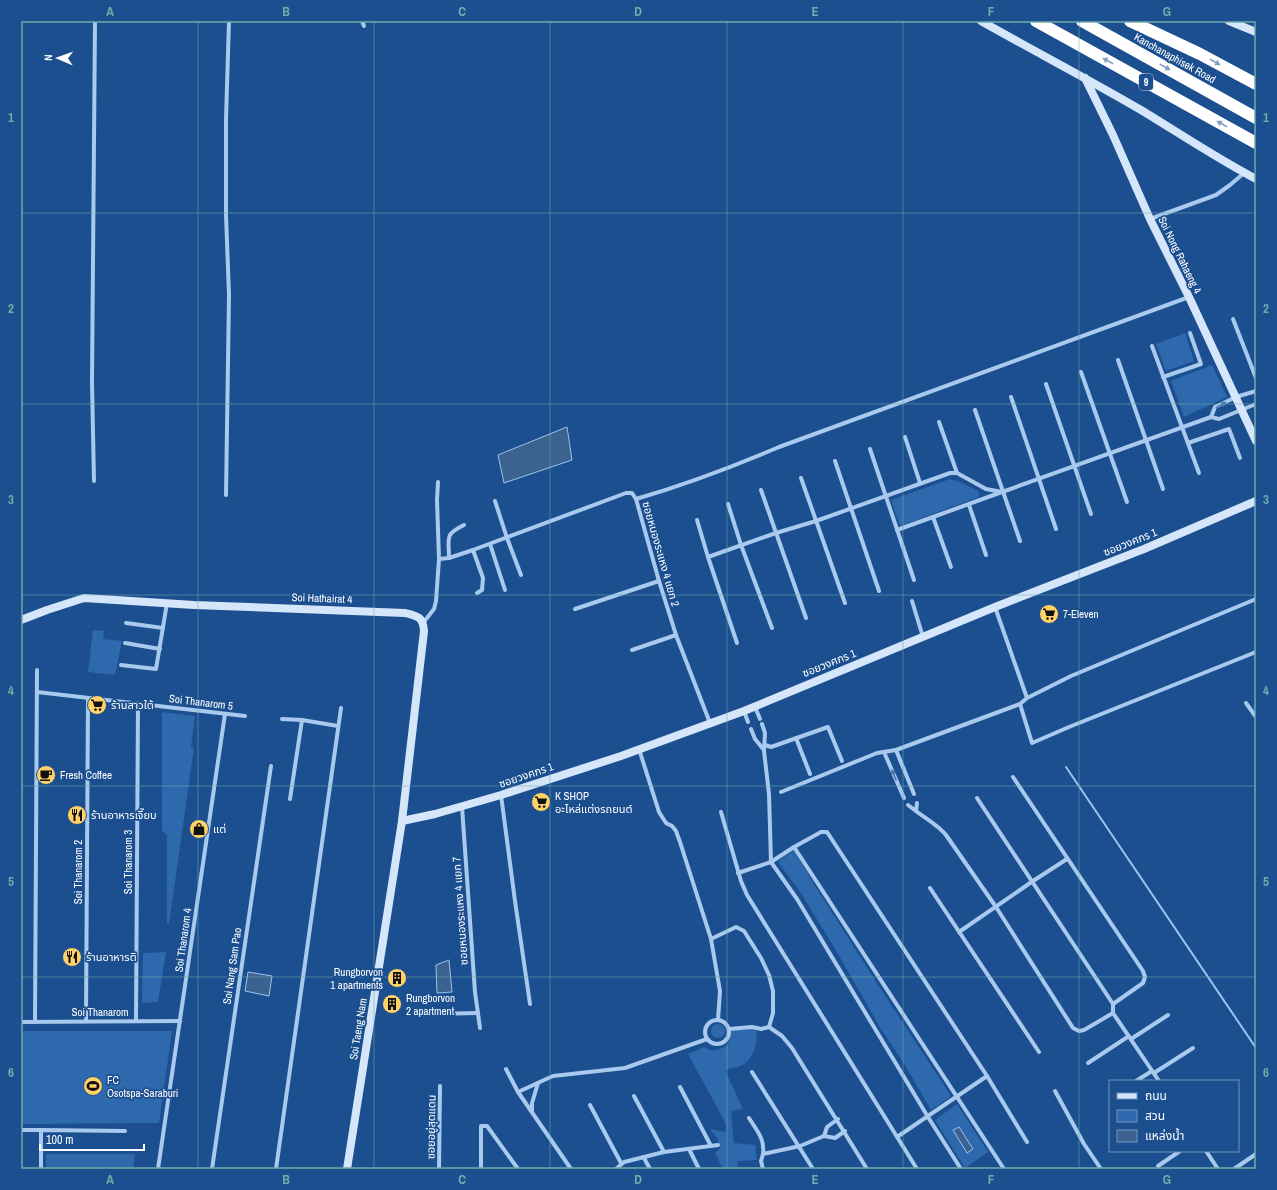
<svg xmlns="http://www.w3.org/2000/svg" width="1277" height="1190" font-family="'Archivo Narrow','Noto Sans Thai',sans-serif">
	<style>
		.green { fill: #2e69ad }
		.water { fill: #3c6290; stroke: #9cc4f0 }
		.lines { fill: none; stroke-linecap: round; stroke-linejoin: round }
		.stream { stroke: #9cc4f0; stroke-width: 2 }
		.street { stroke: #a9c9ee; stroke-width: 4 }
		.secondary { stroke: #d6e6fa; stroke-width: 8 }
		.highway { stroke: #fff; stroke-width: 12 }
		.oneway { fill: #829ec1 }
		.oneway2 { fill: #4674ac }
		.grid { fill: none; stroke: #6fada8; stroke-width: 1; stroke-opacity: 0.55 }
		.labels { text-anchor: middle; dominant-baseline: central; stroke-width: 3.5; stroke-linejoin: round; paint-order: stroke }
		.shield { fill: #1b4f8f; stroke: #bbcadd; stroke-width: 1 }
		.shield-label { font-size: 10px; font-weight: bold; fill: #fff }
		.street-label { font-size: 11px; fill: #fff; stroke: #1b4f8f }
		.poi-label { font-size: 11px; fill: #fff; stroke: #1b4f8f; text-anchor: start }
		.neatline { fill: none; stroke: #6fada8; stroke-width: 1.5 }
		.grid-label { font-size: 13px; text-anchor: middle; font-weight: bold; fill: #6fada8 }
	</style>
	<rect width="100%" height="100%" fill="#1b4f8f"/>
	<!-- green -->
	<g class="green">
		<polygon points="1185,333 1194,361 1166,371 1156,344"/>
		<polygon points="1212,365 1227,397 1184,417 1171,381"/>
		<polygon points="950,479 960,482 978,491 979,497 900,526 891,500"/>
		<polygon points="93,630 104,631 103,639 122,641 115,675 88,672"/>
		<polygon points="162,712 195,716 191,747 194,748 169,924 167,923 167,835 162,831"/>
		<polygon points="794,850 815,886 880,988 951,1096 931,1110 905,1065 881,1029 838,954 801,893 778,862"/>
		<polygon points="166,952 158,1002 142,1003 143,953"/>
		<circle cx="718" cy="1031" r="7"/>
		<path d="M756 1025C758 1040 756 1060 740 1066 736 1068 730 1068 725 1070L743 1109 731 1111 734 1143 755 1145 757 1160 737 1161 738 1169H723L715 1153 720 1148 717 1138 710 1129 726 1132V1124L688 1054 704 1047C712 1053 720 1050 728 1045L732 1027Z"/>
		<polygon points="21,1031 172,1031 159,1123 22,1124 22,1048 21,1048"/>
		<polygon points="957,1104 988,1152 965,1168 935,1120"/>
		<polygon points="46,1154 135,1154 133,1169 46,1169"/>
	</g>
	<!-- water -->
	<g class="water">
		<polygon points="567,427 572,460 504,483 498,455"/>
		<polygon points="449,960 452,992 437,993 436,965"/>
		<polygon points="248,972 272,976 269,996 245,991"/>
		<polygon points="959,1127 973,1149 967,1153 953,1130"/>
	</g>
	<g class="lines">
		<!-- stream -->
		<polyline class="stream" points="1066,767 1256,1048"/>
		<!-- street -->
		<g class="street">
			<polyline points="362,21 364,26"/>
			<polyline points="1150,219 1216,195 1230,185 1244,173"/>
			<polyline points="1233,319 1256,378"/>
			<polyline points="1152,346 1199,473"/>
			<polyline points="1118,360 1163,489"/>
			<polyline points="1081,372 1127,502"/>
			<polyline points="1163,377 1201,364 1190,333"/>
			<polyline points="1046,384 1091,514"/>
			<polyline points="1011,397 1056,529"/>
			<polyline points="975,410 1020,541"/>
			<polyline points="1211,417 1215,407 1236,397 1256,391"/>
			<polyline points="939,422 957,473"/>
			<polyline points="905,437 920,483"/>
			<polyline points="1188,443 1229,429 1240,458"/>
			<polyline points="870,449 914,580"/>
			<polyline points="835,461 879,591"/>
			<polyline points="801,478 845,603"/>
			<polyline points="94,481 92,382 95,21"/>
			<polyline points="761,490 806,618"/>
			<polyline points="226,495 229,295 226,215 226,119 229,21"/>
			<path d="M636 499C684 485 732 467 779 447L1189 297"/>
			<polyline points="495,501 507,538 521,575"/>
			<polyline points="728,504 741,545 772,628"/>
			<polyline points="969,505 986,555"/>
			<polyline points="933,517 951,567"/>
			<polyline points="697,520 708,557 737,643"/>
			<polyline points="897,530 1002,492"/>
			<polyline points="490,544 505,590"/>
			<polyline points="473,550 483,578 482,590 477,593"/>
			<polyline points="708,557 776,533 816,521 950,473 957,473 986,489 1002,492 1211,417 1219,419 1256,404"/>
			<path d="M449 558C449 537 444 535 464 525"/>
			<polyline points="439,559 449,558 473,550 626,493 632,493 636,499 659,581 676,635 710,723"/>
			<polyline points="912,601 923,637"/>
			<polyline points="995,607 1027,698"/>
			<polyline points="575,609 659,581"/>
			<polyline points="126,623 163,628"/>
			<polyline points="423,623 434,609 436,601 439,559 437,500 438,482"/>
			<polyline points="125,643 160,649"/>
			<polyline points="632,650 676,635"/>
			<polyline points="121,665 156,669 167,603"/>
			<polyline points="37,692 245,716"/>
			<polyline points="1246,703 1256,717"/>
			<polyline points="1020,704 1032,743 1069,727 1256,652"/>
			<polyline points="755,707 760,719"/>
			<polyline points="744,711 748,722"/>
			<polyline points="282,719 302,720 338,726"/>
			<polyline points="762,724 765,733 764,751 769,794 771,862 797,899 928,1117 961,1169"/>
			<polyline points="751,729 755,739 764,750"/>
			<polyline points="796,738 810,774"/>
			<polyline points="765,745 771,747 828,727 842,761"/>
			<polyline points="639,749 659,812 666,823 672,826 676,831 680,842 711,939 720,991 718,1020"/>
			<polyline points="896,750 914,794"/>
			<polyline points="884,752 904,798"/>
			<polyline points="1013,777 1143,971 1145,977 1143,983 1113,1004"/>
			<polyline points="781,792 877,753 896,750 1020,704 1027,698 1071,676 1256,599"/>
			<polyline points="501,795 515,901 530,1004"/>
			<polyline points="977,798 1113,1004 1113,1013 1159,1081"/>
			<polyline points="290,799 302,720"/>
			<polyline points="908,805 916,811 917,803"/>
			<polyline points="462,807 475,992 480,1028"/>
			<path d="M916 811C926 819 937 824 946 835L996 907 1073 1028 1079 1031 1084 1030 1113 1013"/>
			<polyline points="721,812 741,881 747,895 917,1169"/>
			<polyline points="794,847 821,832 827,832 987,1076 1027,1142"/>
			<polyline points="738,873 771,862 794,847 1004,1169"/>
			<polyline points="930,888 1039,1052"/>
			<polyline points="959,932 1033,881 1067,859"/>
			<polyline points="711,939 736,927 744,931 761,958 769,975 773,991 773,1013 769,1027"/>
			<polyline points="432,1014 478,1013"/>
			<circle cx="717" cy="1032" r="12"/>
			<polyline points="86,1021 88,698"/>
			<polyline points="136,1021 138,704"/>
			<polyline points="21,1022 180,1021"/>
			<polyline points="35,1022 37,670"/>
			<polyline points="729,1029 752,1027 761,1029 769,1027 782,1036 792,1048 867,1169"/>
			<polyline points="1131,1039 1168,1015"/>
			<polyline points="1088,1063 1129,1036"/>
			<polyline points="506,1069 518,1092 571,1169"/>
			<polyline points="752,1072 813,1169"/>
			<polyline points="1154,1073 1193,1048"/>
			<polyline points="1136,1081 1152,1071"/>
			<polyline points="680,1087 711,1146"/>
			<polyline points="1055,1091 1084,1144 1101,1169"/>
			<polyline points="518,1092 553,1076 625,1068 707,1039"/>
			<polyline points="634,1096 664,1152"/>
			<polyline points="590,1105 621,1163"/>
			<polyline points="532,1112 532,1103 538,1083"/>
			<path d="M749 1118C757 1131 765 1139 763 1154"/>
			<polyline points="21,1130 41,1130"/>
			<polyline points="824,1136 827,1127 838,1119"/>
			<polyline points="897,1137 987,1076"/>
			<polyline points="689,1149 699,1169"/>
			<polyline points="1206,1151 1218,1169"/>
			<polyline points="644,1158 650,1169"/>
			<polyline points="1158,1166 1180,1151"/>
			<polyline points="41,1169 41,1130 125,1131"/>
			<polyline points="158,1169 225,714"/>
			<polyline points="212,1169 271,766"/>
			<polyline points="276,1169 341,708"/>
			<polyline points="439,1169 440,1086"/>
			<polyline points="481,1169 481,1126 487,1126 518,1169"/>
			<polyline points="616,1169 624,1162 664,1152 718,1145"/>
			<polyline points="763,1169 761,1161 763,1154 800,1146 824,1136 835,1138 845,1131"/>
			<polyline points="1234,1169 1256,1154"/>
		</g>
		<!-- secondary -->
		<g class="secondary">
			<path d="M981 21C1034 51 1088 79 1141 110 1179 133 1216 158 1256 179"/>
			<polyline points="1229,21 1256,32"/>
			<polyline points="1085,78 1113,135 1150,219 1189,297 1256,441"/>
			<path d="M21 620 47 610 84 598 194 605 405 613C418 616 423 617 424 631L402 821 347 1169"/>
			<polyline points="402,821 435,814 501,795 621,756 744,711 995,607 1144,549 1256,501"/>
		</g>
		<!-- highway -->
		<g class="highway">
			<polyline points="1036,21 1256,143"/>
			<polyline points="1082,21 1256,118"/>
			<polyline points="1130,21 1200,54 1256,84"/>
		</g>
	</g>
	<!-- one-way arrows -->
	<defs><path id="oneway-solid" d="M-6-.8H1V-3.2L6.5 0L1 3.2V.8H-6Z"/></defs>
	<g class="oneway">
		<use href="#oneway-solid" transform="translate(1108 61) rotate(-151)"/>
		<use href="#oneway-solid" transform="translate(1215 62) rotate(29)"/>
		<use href="#oneway-solid" transform="translate(1165 67) rotate(29)"/>
		<use href="#oneway-solid" transform="translate(1222 124) rotate(-151)"/>
	</g>
	<g class="oneway2">
		<use href="#oneway-solid" transform="translate(1221 405) rotate(-29)"/>
		<use href="#oneway-solid" transform="translate(894 775) rotate(-112)"/>
	</g>
	<!-- grid -->
	<path class="grid" d="M198 21V1169M374 21V1169M550 21V1169M727 21V1169M903 21V1169M1079 21V1169M21 213H1256M21 404H1256M21 595H1256M21 786H1256M21 977H1256"/>
	<!-- icons -->
	<defs>
		<symbol id="supermarket-disc" viewBox="-11 -11 22 22"><circle r="9.5" fill="#ffd166" stroke="#1b4f8f"/><path d="M-6-5.5h2.5l.6 2H6L4.5 2H-2.5L-4.4-4H-6ZM-1.5 3.2a1.3 1.3 0 1 0 .1 0ZM3 3.2a1.3 1.3 0 1 0 .1 0Z" fill="#111"/></symbol>
		<symbol id="cafe-disc" viewBox="-11 -11 22 22"><circle r="9.5" fill="#ffd166" stroke="#1b4f8f"/><path d="M-5.5-4.5H6V0H3Q3 3.5 0 3.5H-2.5Q-5.5 3.5-5.5 0ZM3-3.2v2h1.7v-2ZM-6 4.5H4V6H-6Z" fill="#111"/></symbol>
		<symbol id="restaurant-disc" viewBox="-11 -11 22 22"><circle r="9.5" fill="#ffd166" stroke="#1b4f8f"/><path d="M-5-6h1v4h1v-4h1v4h1v-4h1v5L-1.5 .5V6h-2V.5L-5-1ZM5-6V6H3V1.5H1.5Q1.5-4 5-6Z" fill="#111"/></symbol>
		<symbol id="shop-disc" viewBox="-11 -11 22 22"><circle r="9.5" fill="#ffd166" stroke="#1b4f8f"/><path d="M-5-2.5h2.3a2.7 3.5 0 0 1 5.4 0H5L5.5 6h-11ZM-1.5-2.5h3a1.5 2.3 0 0 0-3 0Z" fill="#111"/></symbol>
		<symbol id="building-disc" viewBox="-11 -11 22 22"><circle r="9.5" fill="#ffd166" stroke="#1b4f8f"/><path d="M-4-6H4V6H1V3H-1V6H-4ZM-2.5-4.3h1.7v1.8h-1.7ZM.8-4.3h1.7v1.8H.8ZM-2.5-1h1.7V.8h-1.7ZM.8-1h1.7V.8H.8Z" fill="#111"/></symbol>
		<symbol id="stadium-disc" viewBox="-11 -11 22 22"><circle r="9.5" fill="#ffd166" stroke="#1b4f8f"/><path d="M0-5a6.5 5 0 1 0 0 10a6.5 5 0 1 0 0-10ZM-3.5-1.8h7v3.6h-7Z" fill="#111"/></symbol>
	</defs>
	<g fill-rule="evenodd">
		<use href="#supermarket-disc" x="1038" y="603" width="22" height="22"/>
		<use href="#supermarket-disc" x="86" y="694" width="22" height="22"/>
		<use href="#cafe-disc" x="35" y="764" width="22" height="22"/>
		<use href="#supermarket-disc" x="530" y="791" width="22" height="22"/>
		<use href="#restaurant-disc" x="66" y="804" width="22" height="22"/>
		<use href="#shop-disc" x="188" y="818" width="22" height="22"/>
		<use href="#restaurant-disc" x="61" y="946" width="22" height="22"/>
		<use href="#building-disc" x="386" y="967" width="22" height="22"/>
		<use href="#building-disc" x="381" y="993" width="22" height="22"/>
		<use href="#stadium-disc" x="82" y="1075" width="22" height="22"/>
	</g>
	<g class="labels">
		<!-- shield labels -->
		<rect class="shield" x="1139" y="74" width="14" height="16" rx="3"/>
		<g class="shield-label">
			<text x="1146" y="82">9</text>
		</g>
		<!-- street labels -->
		<g class="street-label">
			<text transform="translate(1175 58) rotate(29)">Kanchanaphisek Road</text>
			<text transform="translate(1180 255) rotate(64)">Soi Nong Rahaeng 4</text>
			<text transform="translate(1130 542) rotate(-22)">ซอยวงศกร 1</text>
			<text transform="translate(661 554) rotate(74)">ซอยหนองระแหง 4 แยก 2</text>
			<text transform="translate(322 598) rotate(2)">Soi Hathairat 4</text>
			<text transform="translate(829 663) rotate(-22)">ซอยวงศกร 1</text>
			<text transform="translate(201 702) rotate(7)">Soi Thanarom 5</text>
			<text transform="translate(526 775) rotate(-19)">ซอยวงศกร 1</text>
			<text transform="translate(128 862) rotate(-90)">Soi Thanarom 3</text>
			<text transform="translate(78 872) rotate(-90)">Soi Thanarom 2</text>
			<text transform="translate(460 911) rotate(-94)">ซอยหนองระแหง 4 แยก 7</text>
			<text transform="translate(183 940) rotate(-82)">Soi Thanarom 4</text>
			<text transform="translate(232 966) rotate(-82)">Soi Nang Sam Pao</text>
			<text x="100" y="1012">Soi Thanarom</text>
			<text transform="translate(358 1029) rotate(-81)">Soi Taeng Nam</text>
			<text transform="translate(431 1127) rotate(-89)">ซอยอยู่สุดแดน</text>
		</g>
		<!-- poi labels -->
		<g class="poi-label">
			<text x="1063" y="614">7-Eleven</text>
			<text x="111" y="705">ร้านสาวใต้</text>
			<text x="60" y="775">Fresh Coffee</text>
			<text x="555" y="796">K SHOP<tspan x="555" dy="13">อะไหล่แต่งรถยนต์</tspan></text>
			<text x="91" y="815">ร้านอาหารเจี๊ยบ</text>
			<text x="213" y="829">แต่</text>
			<text x="86" y="957">ร้านอาหารติ</text>
			<text x="383" y="972" text-anchor="end">Rungborvon<tspan x="383" dy="13">1 apartments</tspan></text>
			<text x="406" y="998">Rungborvon<tspan x="406" dy="13">2 apartment</tspan></text>
			<text x="107" y="1080">FC<tspan x="107" dy="13">Osotspa-Saraburi</tspan></text>
		</g>
	</g>
	<!-- border -->
	<rect width="1277" height="1190" fill="none" stroke="#1b4f8f" stroke-width="44"/>
	<!-- legend -->
	<rect x="1109" y="1080" width="130" height="72" fill="#1b4f8f" stroke="#7695bc"/>
	<rect x="1117" y="1093" width="20" height="6" fill="#d6e6fa" stroke="#7695bc"/>
	<text x="1145" y="1100" font-size="12" fill="#ffffff">ถนน</text>
	<rect x="1117" y="1110" width="20" height="12" fill="#2e69ad" stroke="#7695bc"/>
	<text x="1145" y="1120" font-size="12" fill="#ffffff">สวน</text>
	<rect x="1117" y="1130" width="20" height="12" fill="#3c6290" stroke="#7695bc"/>
	<text x="1145" y="1140" font-size="12" fill="#ffffff">แหล่งน้ำ</text>
	<!-- north arrow -->
	<g transform="translate(58 58) rotate(272)" stroke="#1b4f8f" stroke-width="3" paint-order="stroke">
	<path d="M0-3L7 15L0 10L-7 15Z" fill="#ffffff"/>
	<text y="-6" font-size="11" font-weight="bold" text-anchor="middle" fill="#ffffff">N</text>
	</g>
	<!-- scale -->
	<path d="M40 1144v6h104v-6" fill="none" stroke="#ffffff" stroke-width="2"/>
	<text x="46" y="1144" font-size="12" fill="#ffffff" stroke="#1b4f8f" stroke-width="3" paint-order="stroke">100 m</text>
	<rect x="22" y="22" width="1233" height="1146" class="neatline"/>
	<g class="grid-label">
		<text x="110" y="16">A</text>
		<text x="286" y="16">B</text>
		<text x="462" y="16">C</text>
		<text x="638" y="16">D</text>
		<text x="815" y="16">E</text>
		<text x="991" y="16">F</text>
		<text x="1167" y="16">G</text>
		<text x="11" y="122">1</text>
		<text x="1266" y="122">1</text>
		<text x="11" y="313">2</text>
		<text x="1266" y="313">2</text>
		<text x="11" y="504">3</text>
		<text x="1266" y="504">3</text>
		<text x="11" y="695">4</text>
		<text x="1266" y="695">4</text>
		<text x="11" y="886">5</text>
		<text x="1266" y="886">5</text>
		<text x="11" y="1077">6</text>
		<text x="1266" y="1077">6</text>
		<text x="110" y="1184">A</text>
		<text x="286" y="1184">B</text>
		<text x="462" y="1184">C</text>
		<text x="638" y="1184">D</text>
		<text x="815" y="1184">E</text>
		<text x="991" y="1184">F</text>
		<text x="1167" y="1184">G</text>
	</g>
</svg>
